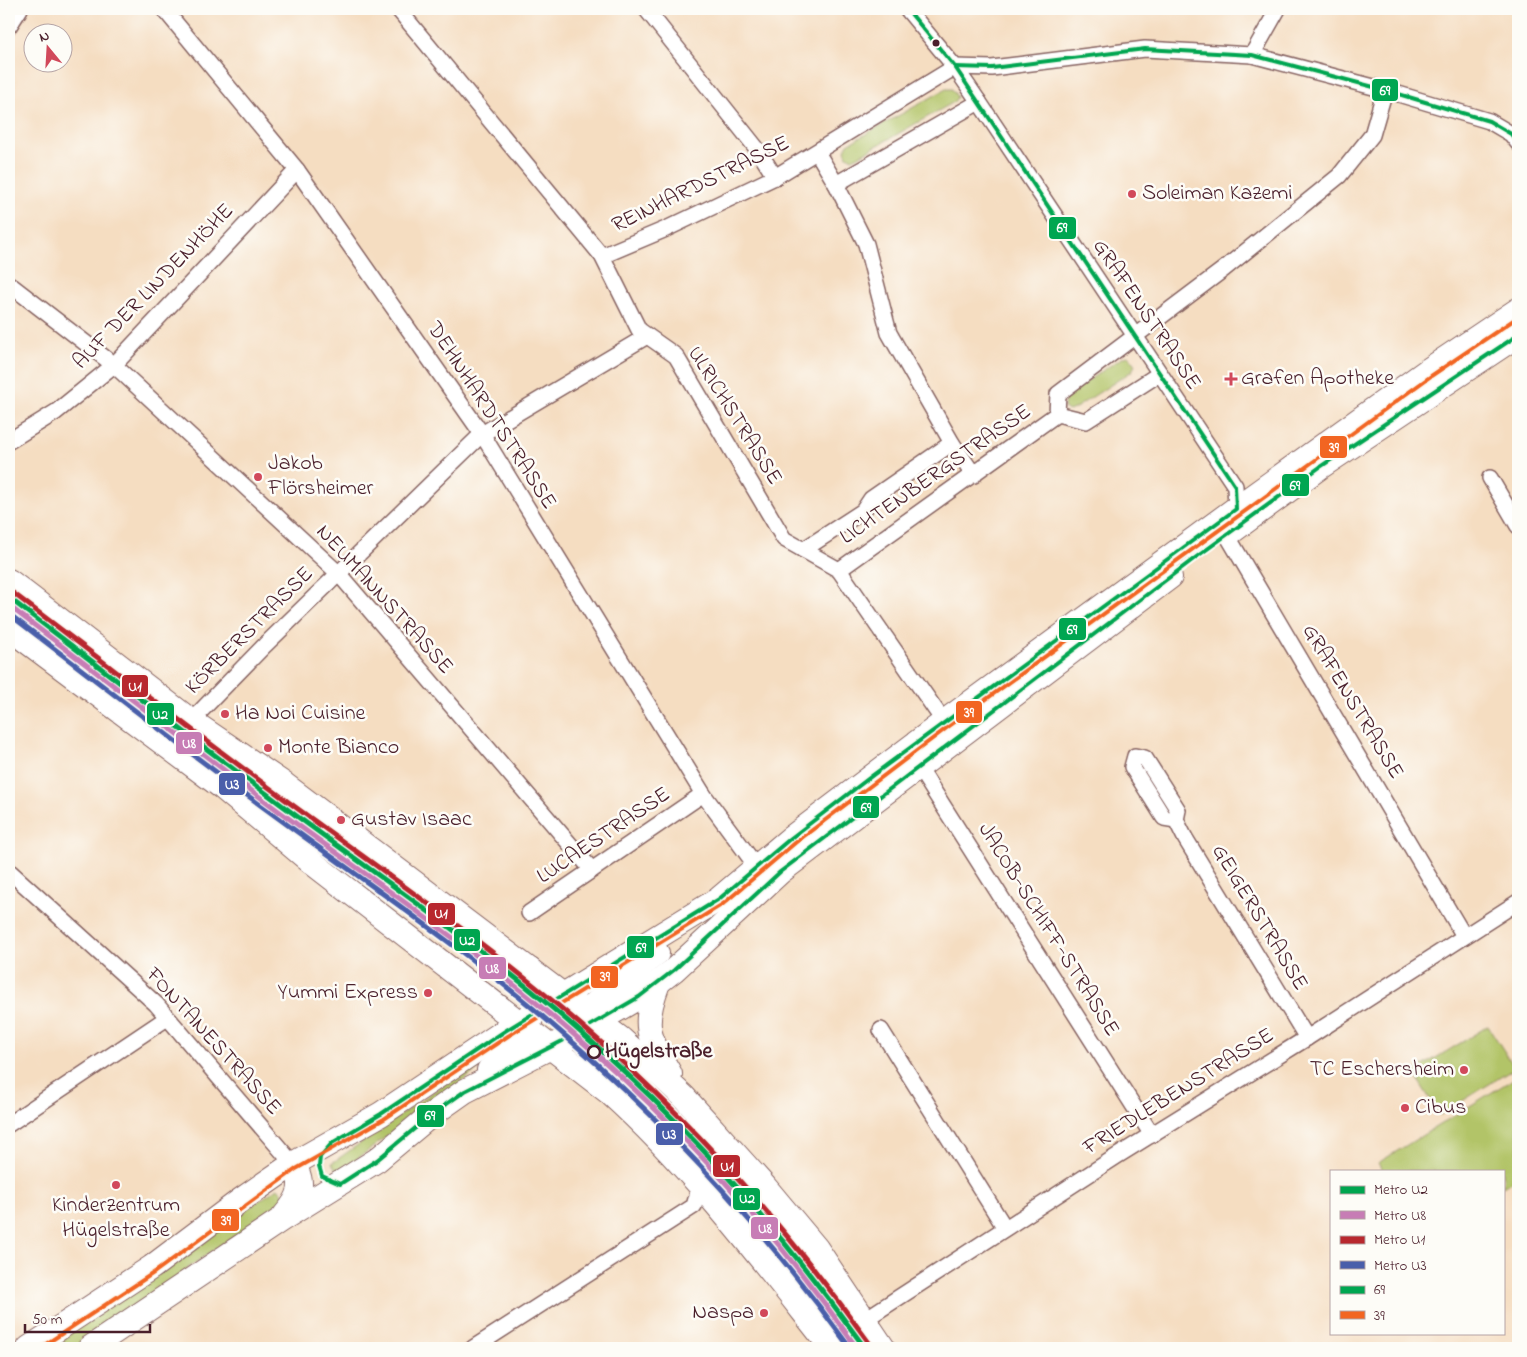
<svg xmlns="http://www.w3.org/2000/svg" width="1527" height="1357" font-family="'Indie Flower',sans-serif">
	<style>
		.green { fill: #b2c468; stroke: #7e724a }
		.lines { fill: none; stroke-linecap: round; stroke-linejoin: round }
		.minor-casing { stroke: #866260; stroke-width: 18 }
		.primary-casing { stroke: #866260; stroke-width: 26 }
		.minor { stroke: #fff; stroke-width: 15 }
		.primary { stroke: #fff; stroke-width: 24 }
		.bus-1-casing { stroke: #fdfcf7; stroke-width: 8 }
		.bus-2-casing { stroke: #fdfcf7; stroke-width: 8 }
		.bus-1 { stroke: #00a651; stroke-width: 4 }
		.bus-2 { stroke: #f26522; stroke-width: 4 }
		.metro-1-casing { stroke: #fdfcf7; stroke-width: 9 }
		.metro-2-casing { stroke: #fdfcf7; stroke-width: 9 }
		.metro-3-casing { stroke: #fdfcf7; stroke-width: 9 }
		.metro-4-casing { stroke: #fdfcf7; stroke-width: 9 }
		.metro-1 { stroke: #00a54f; stroke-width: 5 }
		.metro-2 { stroke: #c77db5; stroke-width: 5 }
		.metro-3 { stroke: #b8282e; stroke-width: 5 }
		.metro-4 { stroke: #4a5eaa; stroke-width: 5 }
		.bus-dot { fill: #4a1f2b; stroke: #fdfcf7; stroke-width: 2 }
		.poi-dot { fill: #d1495b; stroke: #fdfcf7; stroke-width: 2 }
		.stop-dot { fill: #fdfcf7; stroke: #4a1f2b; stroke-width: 2.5 }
		.labels { text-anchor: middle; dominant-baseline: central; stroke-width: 5; stroke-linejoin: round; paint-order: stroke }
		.street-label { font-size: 22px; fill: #4a1f2b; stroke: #fdfcf7 }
		.poi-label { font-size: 22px; fill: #4a1f2b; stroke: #fdfcf7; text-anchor: start }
		.stop-label { font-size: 22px; font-weight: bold; fill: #4a1f2b; stroke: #fdfcf7; text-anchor: start }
		.line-badge { stroke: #fdfcf7; stroke-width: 2 }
		.badge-label { font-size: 14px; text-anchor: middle; font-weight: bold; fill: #fff }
	</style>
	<rect width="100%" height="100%" fill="#fdfcf7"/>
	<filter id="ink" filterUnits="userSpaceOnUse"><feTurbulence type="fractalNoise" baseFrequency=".02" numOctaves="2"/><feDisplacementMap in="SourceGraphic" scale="10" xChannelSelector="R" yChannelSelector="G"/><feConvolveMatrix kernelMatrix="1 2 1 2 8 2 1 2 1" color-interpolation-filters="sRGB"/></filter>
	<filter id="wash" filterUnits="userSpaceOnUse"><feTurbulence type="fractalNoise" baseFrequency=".0096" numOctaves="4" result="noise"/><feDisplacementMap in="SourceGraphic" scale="20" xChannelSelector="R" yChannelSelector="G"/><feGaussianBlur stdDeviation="1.12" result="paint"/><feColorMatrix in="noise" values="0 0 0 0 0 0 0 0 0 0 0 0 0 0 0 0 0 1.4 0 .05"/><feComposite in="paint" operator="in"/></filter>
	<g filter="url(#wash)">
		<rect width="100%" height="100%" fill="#f5ddc1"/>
		<!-- green -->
		<g class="green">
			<polygon points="946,89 952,89 957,97 954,102 857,157 852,159 847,156 845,150 848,144"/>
			<polygon points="1129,356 1135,365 1132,371 1074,409 1069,411 1064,408 1065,396 1123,357"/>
			<polygon points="1488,1026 1515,1068 1440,1115 1413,1072"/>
			<polygon points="503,1043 507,1048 338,1173 332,1163"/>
			<polygon points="1518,1076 1518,1177 1503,1187 1503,1171 1383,1171 1378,1163"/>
			<polygon points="278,1188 283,1194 283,1203 279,1206 192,1265 156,1295 76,1348 39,1348"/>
		</g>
	</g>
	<g filter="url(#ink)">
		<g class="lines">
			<defs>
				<g id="minor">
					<polyline points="164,9 297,170 482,434 703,794 756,866"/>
					<polyline points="398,9 602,256 639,330 676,356 784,539 839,570 944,722"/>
					<polyline points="646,9 758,150 775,177"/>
					<polyline points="907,9 955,67 979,102 1235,486 1236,509 1227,535 1464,936"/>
					<polyline points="9,26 20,9"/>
					<polyline points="1252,55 1278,9"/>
					<polyline points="817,152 836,184 979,102"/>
					<polyline points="836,184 866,244 889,333 952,443 974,475"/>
					<polyline points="602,256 666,229 775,177 955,67 992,68 1145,49 1252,55 1385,90 1489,121 1511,134 1518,143"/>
					<polyline points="9,284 114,365 338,573 592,870"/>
					<polyline points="1057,414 1058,394 1224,269 1339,176 1372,135 1385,90"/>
					<polyline points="9,441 56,412 114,365 297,170"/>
					<polyline points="1490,478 1518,526"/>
					<polyline points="803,550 863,511 871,499 952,443"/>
					<polyline points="839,570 1057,414 1086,421 1159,374"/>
					<polyline points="191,721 265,645 482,434 647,336"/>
					<polygon points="1135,756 1145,758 1178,810 1176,820 1164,818 1132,767"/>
					<polyline points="914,760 1152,1135"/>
					<polyline points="1176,820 1185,838 1307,1038"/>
					<polyline points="9,871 156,1004 293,1164"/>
					<polyline points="529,913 703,794"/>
					<polyline points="881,1030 1005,1228"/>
					<polyline points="9,1124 167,1018"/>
					<polyline points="864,1320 1117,1156 1307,1038 1518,902"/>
					<polyline points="473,1348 694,1206 700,1185"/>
				</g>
				<g id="primary">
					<polyline points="1231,532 1320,467 1518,335"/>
					<polyline points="9,581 191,721 285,785 621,1039 683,1096 765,1187 816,1248 883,1348"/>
					<path d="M9 628 222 787 310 861 610 1093C694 1169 762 1260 832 1348"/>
					<path d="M658 983C642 1026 647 1035 670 1074"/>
					<polyline points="578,1023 586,1011 657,953"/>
					<path d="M489 1070C499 1062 510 1054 518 1044 535 1025 536 993 530 970"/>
					<path d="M285 1215C300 1198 306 1184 293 1164"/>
					<polyline points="29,1348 152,1267 241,1200 293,1164 381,1114 505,1031 719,899 791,838 944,722 1249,499 1427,371 1518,310"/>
					<polyline points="90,1348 282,1219 377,1160 431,1115 465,1091 572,1036 639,997 674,970 780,872 1170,577"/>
				</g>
			</defs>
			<!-- minor casing -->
			<use href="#minor" class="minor-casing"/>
			<!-- primary casing -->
			<use href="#primary" class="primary-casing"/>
			<!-- minor -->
			<use href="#minor" class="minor"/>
			<!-- primary -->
			<use href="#primary" class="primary"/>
			<defs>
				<g id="bus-1">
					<polyline points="907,9 955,67 1235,486 1236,509 873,775 791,838 719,899 505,1031 381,1114 332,1143 320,1157 319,1166 322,1176 340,1184 377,1160 431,1115 465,1091 572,1036 639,997 674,970 780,872 1195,558 1320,467 1518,335"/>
					<polyline points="955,67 992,68 1145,49 1252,55 1385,90 1489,121 1511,134 1518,143"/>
				</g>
				<polyline id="bus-2" points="40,1348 155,1272 296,1169 384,1119 508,1036 723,904 795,843 948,727 1431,376 1518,317"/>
			</defs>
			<!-- bus-1 casing -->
			<use href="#bus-1" class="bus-1-casing"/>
			<!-- bus-2 casing -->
			<use href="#bus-2" class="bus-2-casing"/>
			<!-- bus-1 -->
			<use href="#bus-1" class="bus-1"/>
			<!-- bus-2 -->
			<use href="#bus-2" class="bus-2"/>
			<defs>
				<path id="metro-1" d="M9 598C99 666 188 736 279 803 379 877 483 947 577 1029 686 1123 781 1231 865 1348"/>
				<path id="metro-2" d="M9 606C98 673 186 742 276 809 376 882 478 952 571 1032 680 1125 775 1232 857 1348"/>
				<path id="metro-3" d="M13 593C103 661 192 731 283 798 384 872 487 943 581 1025 691 1119 786 1227 870 1344"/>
				<path id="metro-4" d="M9 614C97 681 184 749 274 815 374 888 477 958 570 1040 675 1132 769 1235 850 1348"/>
			</defs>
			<!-- metro-1 casing -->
			<use href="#metro-1" class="metro-1-casing"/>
			<!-- metro-2 casing -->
			<use href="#metro-2" class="metro-2-casing"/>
			<!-- metro-3 casing -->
			<use href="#metro-3" class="metro-3-casing"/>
			<!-- metro-4 casing -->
			<use href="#metro-4" class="metro-4-casing"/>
			<!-- metro-1 -->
			<use href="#metro-1" class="metro-1"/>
			<!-- metro-2 -->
			<use href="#metro-2" class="metro-2"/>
			<!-- metro-3 -->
			<use href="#metro-3" class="metro-3"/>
			<!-- metro-4 -->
			<use href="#metro-4" class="metro-4"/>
		</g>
	</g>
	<!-- markers -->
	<circle class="bus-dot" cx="936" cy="43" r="4.5"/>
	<g class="poi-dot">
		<circle cx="1132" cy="194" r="5"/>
		<path d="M1228.5 371.5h5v5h5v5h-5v5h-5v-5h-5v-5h5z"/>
		<circle cx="258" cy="477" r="5"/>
		<circle cx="225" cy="714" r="5"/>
		<circle cx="268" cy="748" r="5"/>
		<circle cx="341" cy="820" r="5"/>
		<circle cx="428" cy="993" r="5"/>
		<circle cx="1464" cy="1070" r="5"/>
		<circle cx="1405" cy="1108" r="5"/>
		<circle cx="116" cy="1185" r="5"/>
		<circle cx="764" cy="1313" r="5"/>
	</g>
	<circle class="stop-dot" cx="594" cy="1052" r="6"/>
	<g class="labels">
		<!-- street labels -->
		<g class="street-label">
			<text transform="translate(701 185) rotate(-26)">REINHARDSTRASSE</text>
			<text transform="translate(154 287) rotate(-46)">AUF DER LINDENHÖHE</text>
			<text transform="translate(1146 315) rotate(56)">GRAFENSTRASSE</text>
			<text transform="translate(491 416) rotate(57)">DEHNHARDTSTRASSE</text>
			<text transform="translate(734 416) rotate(58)">ULRICHSTRASSE</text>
			<text transform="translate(936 475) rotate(-35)">LICHTENBERGSTRASSE</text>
			<text transform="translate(384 600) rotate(48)">NEUMANNSTRASSE</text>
			<text transform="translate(250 631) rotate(-45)">KÖRBERSTRASSE</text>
			<text transform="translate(1352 702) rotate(59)">GRAFENSTRASSE</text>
			<text transform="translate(604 836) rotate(-34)">LUCAESTRASSE</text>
			<text transform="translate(1259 918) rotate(59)">GEIGERSTRASSE</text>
			<text transform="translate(1048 930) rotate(58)">JACOB-SCHIFF-STRASSE</text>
			<text transform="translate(213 1042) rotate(48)">FONTANESTRASSE</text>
			<text transform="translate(1179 1092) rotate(-32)">FRIEDLEBENSTRASSE</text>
		</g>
		<!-- poi labels -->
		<g class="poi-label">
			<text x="1142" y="194">Soleiman Kazemi</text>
			<text x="1241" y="379">Grafen Apotheke</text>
			<text x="268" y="464">Jakob<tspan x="268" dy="25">Flörsheimer</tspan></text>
			<text x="235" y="714">Ha Noi Cuisine</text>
			<text x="278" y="748">Monte Bianco</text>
			<text x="351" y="820">Gustav Isaac</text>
			<text x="418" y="993" text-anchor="end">Yummi Express</text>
			<text x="1454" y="1070" text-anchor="end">TC Eschersheim</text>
			<text x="1415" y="1108">Cibus</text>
			<text x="116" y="1206" text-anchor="middle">Kinderzentrum<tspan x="116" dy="25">Hügelstraße</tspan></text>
			<text x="754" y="1313" text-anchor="end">Naspa</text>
		</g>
		<!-- stop labels -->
		<g class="stop-label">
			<text x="605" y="1052">Hügelstraße</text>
		</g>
	</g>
	<g class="line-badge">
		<rect x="1371" y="78" width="28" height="24" rx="5" fill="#00a651"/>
		<rect x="1048" y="216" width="29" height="24" rx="5" fill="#00a651"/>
		<rect x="1319" y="435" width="29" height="24" rx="5" fill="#f26522"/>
		<rect x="1281" y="473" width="29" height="24" rx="5" fill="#00a651"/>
		<rect x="1058" y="617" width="29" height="24" rx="5" fill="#00a651"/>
		<rect x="121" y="674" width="28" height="24" rx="5" fill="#b8282e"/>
		<rect x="955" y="700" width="28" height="24" rx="5" fill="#f26522"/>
		<rect x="146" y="702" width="29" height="24" rx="5" fill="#00a54f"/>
		<rect x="175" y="731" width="28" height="24" rx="5" fill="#c77db5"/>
		<rect x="218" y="772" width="28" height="24" rx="5" fill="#4a5eaa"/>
		<rect x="852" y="795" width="28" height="24" rx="5" fill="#00a651"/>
		<rect x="427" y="902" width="29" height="24" rx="5" fill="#b8282e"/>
		<rect x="453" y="928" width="28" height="24" rx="5" fill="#00a54f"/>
		<rect x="626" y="935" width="29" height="24" rx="5" fill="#00a651"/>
		<rect x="478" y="956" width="29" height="24" rx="5" fill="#c77db5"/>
		<rect x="590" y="965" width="29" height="24" rx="5" fill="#f26522"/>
		<rect x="416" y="1104" width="29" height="24" rx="5" fill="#00a651"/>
		<rect x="655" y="1122" width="29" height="24" rx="5" fill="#4a5eaa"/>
		<rect x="712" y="1154" width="29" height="24" rx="5" fill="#b8282e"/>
		<rect x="732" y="1187" width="29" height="24" rx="5" fill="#00a54f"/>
		<rect x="211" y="1208" width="29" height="24" rx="5" fill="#f26522"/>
		<rect x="750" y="1216" width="29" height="24" rx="5" fill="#c77db5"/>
	</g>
	<g class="badge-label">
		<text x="1385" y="95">69</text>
		<text x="1062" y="232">69</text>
		<text x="1334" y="452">39</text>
		<text x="1295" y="490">69</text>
		<text x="1072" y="634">69</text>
		<text x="135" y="691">U1</text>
		<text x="969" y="717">39</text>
		<text x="160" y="719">U2</text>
		<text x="189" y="748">U8</text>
		<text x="232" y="789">U3</text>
		<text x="866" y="812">69</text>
		<text x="441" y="918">U1</text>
		<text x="467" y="945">U2</text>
		<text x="641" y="952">69</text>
		<text x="492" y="973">U8</text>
		<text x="605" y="981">39</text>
		<text x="430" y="1120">69</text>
		<text x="669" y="1139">U3</text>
		<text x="727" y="1171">U1</text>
		<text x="747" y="1203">U2</text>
		<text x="226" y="1225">39</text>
		<text x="765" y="1233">U8</text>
	</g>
	<!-- margin -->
	<rect width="1527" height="1357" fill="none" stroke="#fdfcf7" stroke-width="30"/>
	<!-- legend -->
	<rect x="1330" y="1170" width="175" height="165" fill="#fdfcf7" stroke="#b5a4a5"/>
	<rect x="1340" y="1186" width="25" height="8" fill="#00a54f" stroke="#b5a4a5"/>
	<text x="1374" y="1194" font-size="15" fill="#4a1f2b">Metro U2</text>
	<rect x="1340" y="1211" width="25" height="8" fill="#c77db5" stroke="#b5a4a5"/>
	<text x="1374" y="1220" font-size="15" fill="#4a1f2b">Metro U8</text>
	<rect x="1340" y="1236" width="25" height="8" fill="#b8282e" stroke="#b5a4a5"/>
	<text x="1374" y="1244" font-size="15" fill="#4a1f2b">Metro U1</text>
	<rect x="1340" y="1261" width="25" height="8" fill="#4a5eaa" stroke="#b5a4a5"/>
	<text x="1374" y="1270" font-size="15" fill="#4a1f2b">Metro U3</text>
	<rect x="1340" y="1286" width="25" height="8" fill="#00a651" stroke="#b5a4a5"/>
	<text x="1374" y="1294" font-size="15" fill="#4a1f2b">69</text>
	<rect x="1340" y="1311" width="25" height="8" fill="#f26522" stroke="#b5a4a5"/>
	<text x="1374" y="1320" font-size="15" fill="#4a1f2b">39</text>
	<!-- north arrow -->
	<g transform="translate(48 48) rotate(342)"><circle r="24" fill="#fdfcf7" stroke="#b5a4a5"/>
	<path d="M0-4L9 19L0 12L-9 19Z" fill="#d1495b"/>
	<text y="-8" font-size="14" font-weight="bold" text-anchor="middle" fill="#4a1f2b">N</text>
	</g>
	<!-- scale -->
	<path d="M25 1324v8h125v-8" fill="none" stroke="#4a1f2b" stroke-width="2.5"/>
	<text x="32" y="1324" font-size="15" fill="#4a1f2b" stroke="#fdfcf7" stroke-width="4" paint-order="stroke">50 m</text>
</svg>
